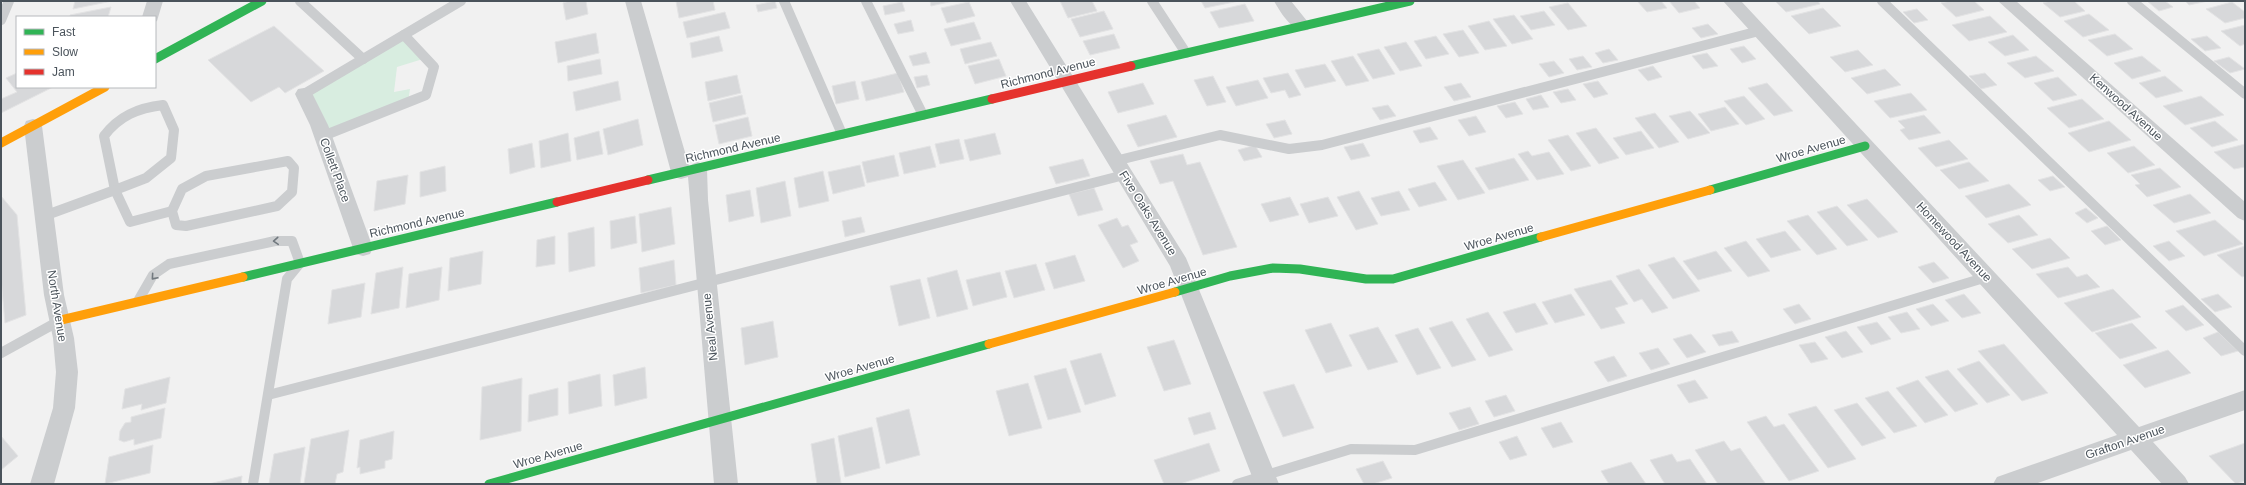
<svg xmlns="http://www.w3.org/2000/svg" width="2246" height="485" font-family="Helvetica,sans-serif">
	<style>
		.green { fill: #d8ede0 }
		.building { fill: #d7d8da; stroke: #e3e3e4 }
		.lines { fill: none; stroke-linecap: round; stroke-linejoin: round }
		.lane { stroke: #cbcdcf; stroke-width: 10 }
		.street { fill: #cbcdcf; fill-rule: evenodd }
		.fast { stroke: #30b455; stroke-width: 9 }
		.slow { stroke: #ff9f0a; stroke-width: 9 }
		.jam { stroke: #e5322d; stroke-width: 9 }
		.oneway { stroke: #71787e }
		.labels { text-anchor: middle; dominant-baseline: central; stroke-width: 3; stroke-linejoin: round; paint-order: stroke }
		.street-label { font-size: 12px; fill: #4a535b; stroke: #fff }
	</style>
	<rect width="100%" height="100%" fill="#f1f1f1"/>
	<!-- green -->
	<polygon class="green" points="404,35 426,58 397,67 394,92 410,89 408,102 323,136 304,94"/>
	<!-- building -->
	<g class="building">
		<polygon points="75,1 112,1 73,9"/>
		<polygon points="569,1 586,1 588,14 566,20 563,3"/>
		<polygon points="676,1 713,1 715,10 679,18"/>
		<polygon points="775,1 777,8 758,12 756,5"/>
		<polygon points="930,1 953,1 931,6"/>
		<polygon points="1060,1 1092,1 1097,11 1068,18"/>
		<polygon points="1201,1 1239,1 1205,8"/>
		<polygon points="1637,1 1661,1 1667,8 1647,12"/>
		<polygon points="1669,1 1694,1 1700,8 1679,13"/>
		<polygon points="1775,1 1818,1 1820,4 1786,12"/>
		<polygon points="1950,1 1974,1 1984,10 1956,17 1941,3"/>
		<polygon points="2050,1 2074,1 2085,11 2060,17 2043,3"/>
		<polygon points="2147,1 2165,1 2173,7 2159,11"/>
		<polygon points="2185,1 2208,1 2189,5"/>
		<polygon points="902,2 905,11 885,15 883,6"/>
		<polygon points="969,2 975,16 947,23 941,8"/>
		<polygon points="2232,2 2245,12 2245,18 2225,23 2206,9"/>
		<polygon points="1568,3 1587,26 1568,30 1549,7"/>
		<polygon points="1245,4 1254,21 1219,28 1210,12"/>
		<polygon points="111,7 108,17 70,17 70,15"/>
		<polygon points="1823,8 1841,26 1809,34 1791,16"/>
		<polygon points="1917,9 1928,20 1914,23 1903,12"/>
		<polygon points="1104,11 1113,29 1080,37 1071,19"/>
		<polygon points="1544,11 1555,25 1531,30 1520,16"/>
		<polygon points="725,12 730,28 687,38 683,22"/>
		<polygon points="2089,14 2109,30 2083,37 2064,21"/>
		<polygon points="1514,15 1533,39 1512,44 1493,19"/>
		<polygon points="1990,16 2007,32 1969,41 1952,25"/>
		<polygon points="911,20 914,31 898,34 894,24"/>
		<polygon points="1489,21 1507,46 1485,50 1468,26"/>
		<polygon points="974,22 981,39 951,46 944,29"/>
		<polygon points="1708,24 1718,34 1701,38 1692,28"/>
		<polygon points="2245,25 2245,44 2240,46 2221,31"/>
		<polygon points="274,26 324,71 285,93 279,87 251,102 208,60"/>
		<polygon points="1463,30 1479,53 1459,57 1443,34"/>
		<polygon points="596,33 599,53 558,63 555,42"/>
		<polygon points="1114,34 1120,48 1090,55 1083,41"/>
		<polygon points="2115,34 2133,49 2107,56 2088,40"/>
		<polygon points="2013,35 2029,50 2005,56 1988,42"/>
		<polygon points="719,36 723,51 692,58 690,43"/>
		<polygon points="1436,36 1449,54 1426,59 1414,41"/>
		<polygon points="2207,36 2221,48 2205,51 2191,39"/>
		<polygon points="991,42 997,56 965,64 960,49"/>
		<polygon points="1406,42 1422,66 1400,71 1384,47"/>
		<polygon points="1744,46 1756,59 1742,63 1730,49"/>
		<polygon points="1379,49 1395,74 1373,79 1357,54"/>
		<polygon points="1609,49 1618,60 1603,63 1595,53"/>
		<polygon points="1858,50 1873,65 1845,72 1830,57"/>
		<polygon points="926,52 930,63 913,66 909,56"/>
		<polygon points="1707,53 1718,66 1703,69 1692,56"/>
		<polygon points="1353,56 1369,81 1346,86 1331,61"/>
		<polygon points="1583,56 1592,67 1577,70 1569,59"/>
		<polygon points="2036,56 2054,71 2025,78 2007,63"/>
		<polygon points="2142,56 2161,71 2132,79 2114,63"/>
		<polygon points="2229,57 2245,69 2230,73 2214,61"/>
		<polygon points="600,59 602,74 568,81 567,66"/>
		<polygon points="999,59 1006,76 975,84 968,66"/>
		<polygon points="1554,61 1564,73 1549,77 1539,64"/>
		<polygon points="1325,64 1336,81 1305,88 1295,70"/>
		<polygon points="1653,66 1662,77 1648,81 1638,70"/>
		<polygon points="1885,69 1901,85 1867,94 1851,78"/>
		<polygon points="17,73 17,87 53,87 1,113 1,99 17,92 6,78"/>
		<polygon points="898,73 904,92 866,101 861,82"/>
		<polygon points="1288,73 1301,95 1289,98 1285,90 1271,93 1263,78"/>
		<polygon points="1985,73 1997,85 1981,89 1969,76"/>
		<polygon points="737,75 741,93 708,101 705,82"/>
		<polygon points="927,75 930,85 917,88 914,77"/>
		<polygon points="1213,76 1226,102 1207,106 1194,80"/>
		<polygon points="2165,76 2183,91 2156,98 2139,83"/>
		<polygon points="2058,77 2077,95 2053,101 2034,83"/>
		<polygon points="1258,80 1268,98 1236,106 1226,87"/>
		<polygon points="618,81 621,100 576,111 573,92"/>
		<polygon points="855,81 859,99 836,104 832,86"/>
		<polygon points="1598,81 1608,94 1594,98 1583,84"/>
		<polygon points="1143,83 1154,104 1118,113 1108,92"/>
		<polygon points="1461,83 1471,97 1454,101 1444,87"/>
		<polygon points="1767,83 1793,111 1774,116 1748,88"/>
		<polygon points="1568,89 1576,100 1561,103 1553,92"/>
		<polygon points="1911,93 1927,110 1890,118 1874,101"/>
		<polygon points="742,95 746,114 713,122 709,103"/>
		<polygon points="1541,95 1549,107 1533,110 1526,99"/>
		<polygon points="1744,96 1765,119 1746,125 1724,101"/>
		<polygon points="2201,96 2224,115 2185,125 2163,106"/>
		<polygon points="2082,99 2104,119 2069,128 2047,108"/>
		<polygon points="1515,102 1523,114 1506,118 1497,106"/>
		<polygon points="1388,105 1396,116 1380,120 1372,108"/>
		<polygon points="1725,107 1739,124 1711,131 1698,114"/>
		<polygon points="1690,111 1710,133 1688,139 1669,116"/>
		<polygon points="1655,113 1679,142 1659,148 1635,118"/>
		<polygon points="1166,115 1177,137 1138,147 1127,125"/>
		<polygon points="1924,115 1941,133 1909,140 1900,130 1905,128 1898,121"/>
		<polygon points="1476,116 1486,132 1469,136 1458,120"/>
		<polygon points="748,117 752,136 719,144 715,125"/>
		<polygon points="638,119 643,145 608,155 603,129"/>
		<polygon points="1285,120 1292,134 1274,138 1266,124"/>
		<polygon points="2109,121 2131,140 2089,152 2068,133"/>
		<polygon points="2215,121 2238,140 2212,147 2190,128"/>
		<polygon points="1430,127 1438,139 1420,143 1413,131"/>
		<polygon points="1596,128 1619,158 1599,164 1576,133"/>
		<polygon points="599,131 603,154 577,160 574,138"/>
		<polygon points="1641,131 1654,148 1626,155 1613,138"/>
		<polygon points="568,133 571,161 541,168 539,141"/>
		<polygon points="995,133 1001,154 970,161 964,140"/>
		<polygon points="1568,135 1591,166 1571,171 1548,140"/>
		<polygon points="959,139 964,159 940,164 935,144"/>
		<polygon points="1949,140 1968,159 1936,167 1918,148"/>
		<polygon points="532,143 535,167 510,174 508,149"/>
		<polygon points="1363,143 1370,156 1351,160 1344,147"/>
		<polygon points="2245,144 2245,167 2234,169 2214,152"/>
		<polygon points="1255,145 1262,157 1244,161 1238,150"/>
		<polygon points="930,146 936,167 904,174 899,153"/>
		<polygon points="2134,146 2155,165 2128,173 2107,153"/>
		<polygon points="1528,151 1532,156 1549,152 1564,174 1537,180 1518,154"/>
		<polygon points="1183,154 1187,165 1200,162 1237,247 1203,255 1173,181 1160,184 1150,161"/>
		<polygon points="894,155 899,176 867,183 862,162"/>
		<polygon points="1514,158 1529,180 1489,190 1475,168"/>
		<polygon points="1083,159 1090,176 1056,184 1049,167"/>
		<polygon points="1463,160 1485,193 1458,200 1437,166"/>
		<polygon points="1969,162 1989,181 1959,189 1940,170"/>
		<polygon points="860,165 865,186 833,194 828,172"/>
		<polygon points="445,166 446,191 420,197 420,172"/>
		<polygon points="2160,168 2181,187 2147,197 2135,185 2140,184 2131,175"/>
		<polygon points="823,171 829,201 799,208 794,178"/>
		<polygon points="408,175 405,204 374,211 377,181"/>
		<polygon points="2053,176 2065,187 2050,191 2038,180"/>
		<polygon points="785,181 791,216 761,223 756,188"/>
		<polygon points="1435,182 1447,200 1419,207 1408,189"/>
		<polygon points="2009,184 2031,205 1986,218 1965,196"/>
		<polygon points="1094,188 1103,210 1078,216 1069,194"/>
		<polygon points="750,190 754,216 729,222 726,195"/>
		<polygon points="1359,191 1378,224 1356,230 1337,197"/>
		<polygon points="1399,191 1410,210 1381,216 1371,198"/>
		<polygon points="2190,194 2211,213 2174,223 2153,205"/>
		<polygon points="1,196 17,215 26,315 5,323 1,278"/>
		<polygon points="1290,197 1299,215 1270,222 1261,204"/>
		<polygon points="1328,197 1338,216 1309,223 1300,204"/>
		<polygon points="1867,199 1898,232 1878,238 1847,205"/>
		<polygon points="1837,206 1868,240 1847,246 1817,212"/>
		<polygon points="671,207 675,244 642,252 639,214"/>
		<polygon points="2086,208 2098,218 2087,223 2075,213"/>
		<polygon points="1808,215 1837,249 1817,255 1787,221"/>
		<polygon points="2019,215 2038,235 2008,243 1988,224"/>
		<polygon points="635,216 637,243 611,249 610,221"/>
		<polygon points="861,217 865,232 845,237 842,221"/>
		<polygon points="1117,218 1122,227 1128,225 1138,242 1130,245 1139,261 1123,268 1098,225"/>
		<polygon points="2215,220 2243,244 2204,256 2176,231"/>
		<polygon points="2107,226 2121,240 2105,245 2091,231"/>
		<polygon points="594,227 595,266 569,272 568,233"/>
		<polygon points="1785,231 1801,250 1771,258 1756,239"/>
		<polygon points="555,236 555,264 536,267 537,240"/>
		<polygon points="2050,238 2070,258 2032,269 2012,249"/>
		<polygon points="1746,241 1770,271 1748,277 1724,248"/>
		<polygon points="2169,241 2185,256 2169,261 2153,246"/>
		<polygon points="2245,246 2245,276 2242,277 2217,255"/>
		<polygon points="483,251 481,284 448,291 450,258"/>
		<polygon points="1716,251 1732,271 1698,280 1683,261"/>
		<polygon points="1075,255 1085,281 1054,289 1045,263"/>
		<polygon points="1674,257 1700,291 1673,299 1648,265"/>
		<polygon points="674,260 676,285 641,293 639,268"/>
		<polygon points="1934,262 1949,278 1933,283 1918,267"/>
		<polygon points="1036,264 1045,290 1014,298 1005,271"/>
		<polygon points="403,267 399,308 371,314 376,273"/>
		<polygon points="442,267 439,300 406,308 409,274"/>
		<polygon points="2068,267 2077,277 2087,274 2100,287 2058,298 2036,274"/>
		<polygon points="1639,269 1668,308 1652,313 1642,299 1634,302 1616,276"/>
		<polygon points="957,270 968,309 937,317 927,278"/>
		<polygon points="1000,272 1007,297 973,306 966,280"/>
		<polygon points="920,279 930,318 899,326 890,286"/>
		<polygon points="1611,280 1628,304 1615,308 1625,323 1601,329 1574,289"/>
		<polygon points="365,283 361,317 328,324 332,290"/>
		<polygon points="2113,289 2141,317 2092,332 2064,303"/>
		<polygon points="1571,294 1585,315 1555,323 1542,302"/>
		<polygon points="1964,294 1981,313 1962,318 1945,300"/>
		<polygon points="2218,294 2232,307 2215,312 2201,299"/>
		<polygon points="1535,303 1548,324 1516,333 1503,312"/>
		<polygon points="1799,304 1811,319 1795,324 1783,309"/>
		<polygon points="1933,304 1949,321 1931,326 1916,309"/>
		<polygon points="2183,305 2204,325 2186,331 2165,311"/>
		<polygon points="1488,312 1513,350 1489,357 1466,319"/>
		<polygon points="1907,312 1920,329 1901,333 1888,317"/>
		<polygon points="773,321 778,357 745,365 741,328"/>
		<polygon points="1452,321 1476,360 1452,367 1429,328"/>
		<polygon points="1877,322 1891,339 1871,345 1857,327"/>
		<polygon points="1331,323 1352,366 1326,373 1305,330"/>
		<polygon points="2132,323 2157,348 2120,359 2095,333"/>
		<polygon points="1378,327 1398,362 1368,370 1349,335"/>
		<polygon points="1418,328 1441,368 1417,375 1395,335"/>
		<polygon points="1732,331 1739,342 1719,346 1712,335"/>
		<polygon points="1846,331 1863,352 1842,358 1825,337"/>
		<polygon points="2218,332 2238,351 2221,356 2203,338"/>
		<polygon points="1691,334 1706,352 1687,358 1673,339"/>
		<polygon points="1174,340 1191,384 1164,391 1147,347"/>
		<polygon points="1815,342 1828,359 1811,363 1799,345"/>
		<polygon points="2004,344 2048,393 2022,401 1978,351"/>
		<polygon points="1658,348 1670,364 1651,370 1639,353"/>
		<polygon points="2168,350 2191,373 2145,388 2123,365"/>
		<polygon points="1101,353 1116,396 1085,405 1070,361"/>
		<polygon points="1614,356 1627,376 1608,382 1594,362"/>
		<polygon points="1979,361 2010,395 1987,403 1957,369"/>
		<polygon points="645,367 647,398 615,406 613,375"/>
		<polygon points="1066,368 1081,412 1048,420 1034,376"/>
		<polygon points="1948,370 1978,404 1955,412 1925,377"/>
		<polygon points="600,374 602,406 569,414 568,382"/>
		<polygon points="170,377 166,403 141,410 142,404 122,409 125,389"/>
		<polygon points="522,378 521,431 480,440 482,387"/>
		<polygon points="1695,380 1708,398 1689,403 1677,385"/>
		<polygon points="1918,380 1948,415 1925,423 1896,388"/>
		<polygon points="1028,383 1042,428 1009,436 996,391"/>
		<polygon points="1294,384 1314,428 1283,437 1263,392"/>
		<polygon points="558,388 558,415 528,422 529,395"/>
		<polygon points="1888,391 1917,426 1894,433 1865,398"/>
		<polygon points="1506,395 1515,411 1494,417 1485,401"/>
		<polygon points="1857,403 1886,438 1862,446 1834,410"/>
		<polygon points="1816,406 1856,459 1828,468 1788,414"/>
		<polygon points="1470,407 1479,424 1459,430 1449,413"/>
		<polygon points="165,408 161,438 134,445 134,439 124,442 119,440 120,431 125,423 131,422 131,417"/>
		<polygon points="909,409 920,455 886,464 876,418"/>
		<polygon points="1210,412 1216,429 1194,435 1188,418"/>
		<polygon points="1766,416 1774,427 1784,424 1819,471 1789,481 1747,422"/>
		<polygon points="1561,422 1573,442 1553,448 1541,428"/>
		<polygon points="872,427 880,468 845,477 838,436"/>
		<polygon points="349,430 343,472 337,474 335,484 304,484 311,439"/>
		<polygon points="394,431 392,459 385,461 385,468 360,474 360,467 357,468 360,440"/>
		<polygon points="1,436 18,456 1,470"/>
		<polygon points="1517,436 1527,455 1510,460 1499,442"/>
		<polygon points="834,438 841,483 817,484 811,444"/>
		<polygon points="1724,441 1731,451 1740,448 1765,483 1718,484 1695,450"/>
		<polygon points="1209,443 1220,471 1180,484 1164,484 1154,460"/>
		<polygon points="2245,443 2245,481 2236,484 2209,456"/>
		<polygon points="153,445 150,473 105,484 109,457"/>
		<polygon points="305,447 300,484 269,484 274,454"/>
		<polygon points="1672,454 1677,462 1690,459 1707,484 1665,484 1650,460"/>
		<polygon points="1383,461 1392,478 1373,484 1364,484 1356,469"/>
		<polygon points="1631,462 1646,484 1609,484 1601,471"/>
		<polygon points="242,476 241,484 209,484"/>
	</g>
	<g class="lines">
		<!-- lane -->
		<g class="lane">
			<polyline points="300,1 363,59"/>
			<polyline points="784,1 842,134"/>
			<polyline points="866,1 923,115"/>
			<polyline points="1152,1 1186,53"/>
			<polyline points="1882,1 2245,351"/>
			<polyline points="2132,1 2245,94"/>
			<polyline points="1,20 9,1"/>
			<polyline points="304,94 461,1"/>
			<path d="M163 105 174 130 171 158 146 178 115 190 104 136C119 116 138 108 163 105Z"/>
			<polyline points="323,136 426,95 434,67 404,35"/>
			<polygon points="288,161 294,168 292,192 277,206 186,226 176,225 172,211 182,189 206,176"/>
			<polyline points="1115,161 1220,135 1289,149 1322,145 1759,31"/>
			<polyline points="115,190 130,222 172,211"/>
			<polyline points="44,216 115,190"/>
			<polyline points="138,301 153,275 169,264 275,241 292,241 300,263 287,279 253,484"/>
			<polyline points="1,353 61,320"/>
			<polyline points="268,395 1124,175"/>
			<polyline points="1237,484 1351,449 1415,450 1987,277"/>
		</g>
		<!-- street -->
		<g class="street">
			<polygon points="147,1 163,1 157,21 155,22 155,17 142,17"/>
			<polygon points="625,1 641,1 689,166 697,162 704,164 707,169 708,200 738,484 714,484 688,177 681,179 674,177 671,172"/>
			<polygon points="1010,1 1026,1 1186,258 1279,484 1255,484 1170,266"/>
			<path d="M1274 1H1291L1311 26 1308 30C1293 34 1281 13 1274 1Z"/>
			<polygon points="1723,1 1741,1 2139,427 2245,390 2245,410 2153,442 2185,477 2189,484 2162,484 2131,450 2035,484 1993,484 1997,477 2117,435"/>
			<polygon points="1998,1 2016,1 2245,202 2245,221 2238,218"/>
			<polygon points="304,88 310,89 328,125 373,248 370,254 363,256 356,254 353,248 310,125 295,94 298,89"/>
			<polygon points="33,119 40,121 42,126 64,295 74,338 78,372 75,408 54,484 30,484 53,408 56,372 53,338 44,295 24,126 26,121"/>
		</g>
		<!-- fast -->
		<g class="fast">
			<polyline points="155,59 262,1"/>
			<polyline points="1131,66 1410,1"/>
			<polyline points="648,180 992,99"/>
			<polyline points="1710,190 1865,146"/>
			<polyline points="243,277 557,202"/>
			<polyline points="1175,292 1230,276 1273,268 1300,269 1366,279 1393,279 1541,237"/>
			<polyline points="489,484 989,344"/>
		</g>
		<!-- slow -->
		<g class="slow">
			<polyline points="1,143 105,87"/>
			<polyline points="1541,237 1710,190"/>
			<polyline points="61,320 243,277"/>
			<polyline points="989,344 1175,292"/>
		</g>
		<!-- jam -->
		<g class="jam">
			<polyline points="992,99 1131,66"/>
			<polyline points="557,202 648,180"/>
		</g>
	</g>
	<!-- one-way arrows -->
	<defs><path id="oneway-chevron" d="M-2-3.5L2.5 0L-2 3.5" fill="none" stroke-width="1.6" stroke-linecap="round" stroke-linejoin="round"/></defs>
	<g class="oneway">
		<use href="#oneway-chevron" transform="translate(276 241) rotate(176)"/>
		<use href="#oneway-chevron" transform="translate(154 277) rotate(131)"/>
	</g>
	<g class="labels">
		<!-- street labels -->
		<g class="street-label">
			<text transform="translate(1048 73) rotate(-14)">Richmond Avenue</text>
			<text transform="translate(2126 107) rotate(42)">Kenwood Avenue</text>
			<text transform="translate(733 148) rotate(-13)">Richmond Avenue</text>
			<text transform="translate(1811 149) rotate(-16)">Wroe Avenue</text>
			<text transform="translate(335 170) rotate(70)">Collett Place</text>
			<text transform="translate(1148 213) rotate(58)">Five Oaks Avenue</text>
			<text transform="translate(417 223) rotate(-13)">Richmond Avenue</text>
			<text transform="translate(1499 237) rotate(-16)">Wroe Avenue</text>
			<text transform="translate(1954 242) rotate(47)">Homewood Avenue</text>
			<text transform="translate(1172 281) rotate(-16)">Wroe Avenue</text>
			<text transform="translate(57 306) rotate(81)">North Avenue</text>
			<text transform="translate(710 327) rotate(-96)">Neal Avenue</text>
			<text transform="translate(860 368) rotate(-16)">Wroe Avenue</text>
			<text transform="translate(2125 442) rotate(-19)">Grafton Avenue</text>
			<text transform="translate(548 455) rotate(-16)">Wroe Avenue</text>
		</g>
	</g>
	<!-- border -->
	<rect width="2246" height="485" fill="none" stroke="#4a535b" stroke-width="4"/>
	<!-- legend -->
	<rect x="16" y="16" width="140" height="72" fill="#ffffff" stroke="#b7babd"/>
	<rect x="24" y="29" width="20" height="6" fill="#30b455" stroke="#b7babd"/>
	<text x="52" y="36" font-size="12" fill="#4a535b">Fast</text>
	<rect x="24" y="49" width="20" height="6" fill="#ff9f0a" stroke="#b7babd"/>
	<text x="52" y="56" font-size="12" fill="#4a535b">Slow</text>
	<rect x="24" y="69" width="20" height="6" fill="#e5322d" stroke="#b7babd"/>
	<text x="52" y="76" font-size="12" fill="#4a535b">Jam</text>
</svg>
